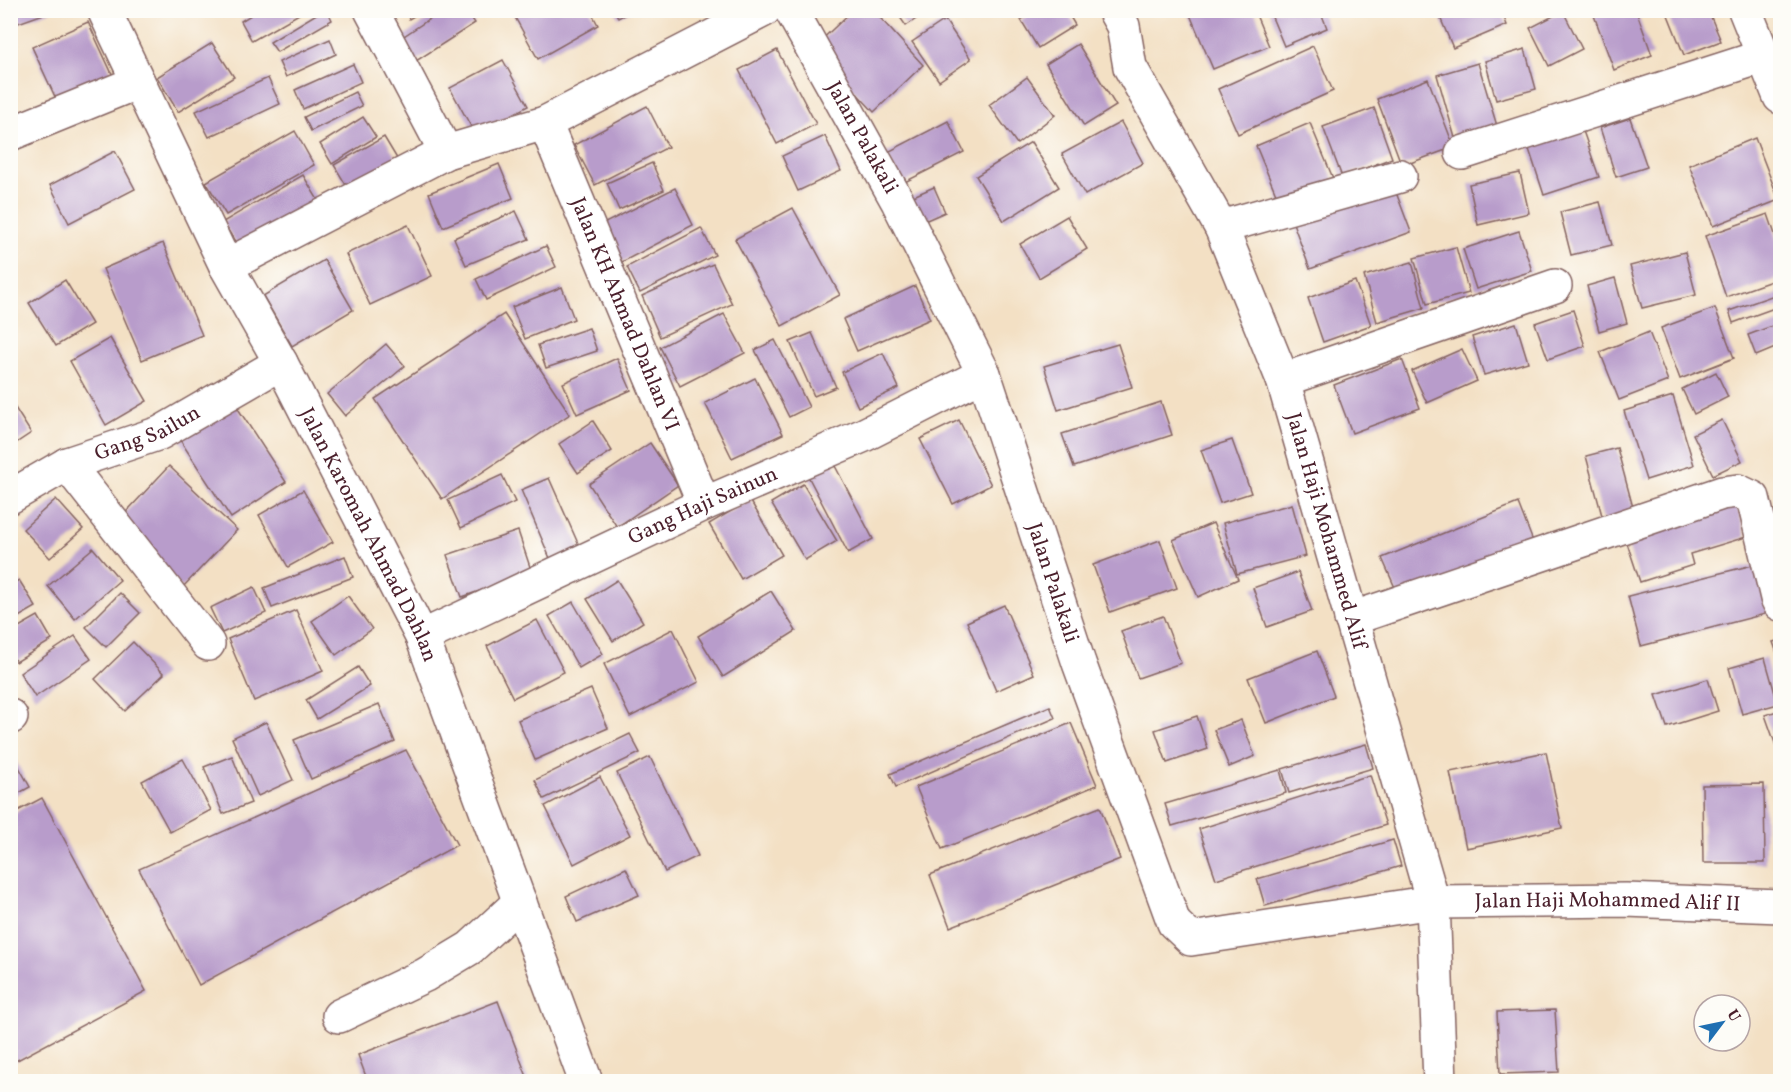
<svg xmlns="http://www.w3.org/2000/svg" width="1791" height="1092" font-family="Vollkorn,serif">
	<style>
		.building { fill: #b89ccb }
		.lines { fill: none; stroke-linecap: round; stroke-linejoin: round }
		.minor-casing { stroke: #856361; stroke-width: 36 }
		.minor { stroke: #fff; stroke-width: 33 }
		.labels { text-anchor: middle; dominant-baseline: central; stroke-width: 4.5; stroke-linejoin: round; paint-order: stroke }
		.street-label { font-size: 21px; fill: #4a1f2b; stroke: #fdfcf7 }
	</style>
	<rect width="100%" height="100%" fill="#fdfcf7"/>
	<filter id="ink" filterUnits="userSpaceOnUse"><feTurbulence type="fractalNoise" baseFrequency=".0167" numOctaves="2"/><feDisplacementMap in="SourceGraphic" scale="12" xChannelSelector="R" yChannelSelector="G"/><feConvolveMatrix kernelMatrix="1 2 1 2 8 2 1 2 1" color-interpolation-filters="sRGB"/></filter>
	<filter id="wash" filterUnits="userSpaceOnUse"><feTurbulence type="fractalNoise" baseFrequency=".008" numOctaves="4" result="noise"/><feDisplacementMap in="SourceGraphic" scale="24" xChannelSelector="R" yChannelSelector="G"/><feGaussianBlur stdDeviation="1.35" result="paint"/><feColorMatrix in="noise" values="0 0 0 0 0 0 0 0 0 0 0 0 0 0 0 0 0 1.4 0 .05"/><feComposite in="paint" operator="in"/></filter>
	<g filter="url(#wash)">
		<rect width="100%" height="100%" fill="#f3e0c4"/>
		<g id="blocks">
			<!-- building -->
			<g class="building">
				<polygon points="10,10 52,10 52,11 10,26"/>
				<polygon points="259,10 306,10 252,41 241,21"/>
				<polygon points="323,10 327,10 332,20 277,52 270,42"/>
				<polygon points="405,10 424,10 409,19"/>
				<polygon points="443,10 466,10 475,23 413,63 398,40"/>
				<polygon points="511,10 590,10 598,25 538,59"/>
				<polygon points="615,10 634,10 618,18"/>
				<polygon points="853,10 873,10 923,65 874,112 814,47"/>
				<polygon points="895,10 929,10 906,26"/>
				<polygon points="1036,10 1066,10 1075,25 1038,48 1021,20"/>
				<polygon points="1188,10 1254,10 1269,46 1213,69"/>
				<polygon points="1269,10 1320,10 1327,28 1284,46"/>
				<polygon points="1437,10 1501,10 1507,25 1453,48"/>
				<polygon points="1592,10 1636,10 1652,55 1614,70"/>
				<polygon points="1666,10 1708,10 1721,41 1684,55"/>
				<polygon points="1563,11 1582,49 1549,66 1530,28"/>
				<polygon points="945,20 971,59 939,81 912,42"/>
				<polygon points="88,22 113,76 57,101 32,47"/>
				<polygon points="330,39 336,54 286,77 279,62"/>
				<polygon points="212,43 234,77 178,112 157,77"/>
				<polygon points="1078,44 1116,106 1084,126 1046,64"/>
				<polygon points="1313,46 1333,91 1238,134 1218,89"/>
				<polygon points="1525,49 1536,89 1496,100 1485,61"/>
				<polygon points="777,50 816,124 777,144 739,70"/>
				<polygon points="503,60 528,106 475,134 450,88"/>
				<polygon points="1478,63 1497,126 1455,138 1437,75"/>
				<polygon points="353,64 361,82 303,109 295,90"/>
				<polygon points="1027,77 1055,115 1017,144 989,105"/>
				<polygon points="268,78 280,104 209,137 196,111"/>
				<polygon points="1428,79 1454,147 1402,166 1377,99"/>
				<polygon points="355,92 362,106 311,131 304,117"/>
				<polygon points="647,106 668,147 595,185 574,145"/>
				<polygon points="1374,108 1392,158 1342,177 1323,127"/>
				<polygon points="363,117 376,137 332,164 320,144"/>
				<polygon points="1630,118 1647,167 1616,177 1600,128"/>
				<polygon points="948,121 964,152 901,184 886,153"/>
				<polygon points="1121,122 1143,163 1085,195 1062,154"/>
				<polygon points="1310,123 1335,183 1281,206 1256,146"/>
				<polygon points="1582,128 1599,177 1544,195 1528,146"/>
				<polygon points="295,131 314,165 226,215 206,182"/>
				<polygon points="825,136 841,171 798,191 782,156"/>
				<polygon points="384,137 402,167 352,195 334,165"/>
				<polygon points="1755,138 1779,200 1713,226 1689,165"/>
				<polygon points="1031,142 1059,187 1004,221 976,176"/>
				<polygon points="115,151 135,189 69,223 50,185"/>
				<polygon points="652,163 664,190 619,210 607,183"/>
				<polygon points="499,164 513,198 443,227 429,193"/>
				<polygon points="1520,173 1529,213 1478,225 1469,184"/>
				<polygon points="303,175 321,205 242,253 223,222"/>
				<polygon points="934,187 945,212 920,223 909,198"/>
				<polygon points="1394,187 1411,232 1310,269 1293,223"/>
				<polygon points="675,188 693,225 622,262 603,224"/>
				<polygon points="1600,202 1612,245 1571,255 1560,212"/>
				<polygon points="793,208 840,295 782,326 735,239"/>
				<polygon points="516,211 529,239 466,265 454,238"/>
				<polygon points="1768,214 1780,249 1780,278 1726,297 1705,236"/>
				<polygon points="1067,216 1087,249 1039,278 1020,244"/>
				<polygon points="408,225 432,276 370,305 346,254"/>
				<polygon points="701,228 715,255 640,293 627,267"/>
				<polygon points="1519,231 1532,271 1476,289 1463,249"/>
				<polygon points="163,243 202,335 142,360 103,269"/>
				<polygon points="546,246 556,267 486,300 476,279"/>
				<polygon points="1456,247 1469,293 1427,304 1414,258"/>
				<polygon points="1685,252 1696,295 1642,308 1630,266"/>
				<polygon points="324,260 353,310 292,346 263,296"/>
				<polygon points="1412,262 1424,308 1377,322 1364,276"/>
				<polygon points="713,264 732,304 660,337 642,296"/>
				<polygon points="1615,278 1627,323 1599,331 1587,286"/>
				<polygon points="65,280 92,324 56,346 29,303"/>
				<polygon points="1355,281 1371,325 1323,342 1308,298"/>
				<polygon points="915,286 930,319 857,351 843,319"/>
				<polygon points="562,287 574,319 525,339 512,307"/>
				<polygon points="1780,293 1780,306 1733,323 1729,311"/>
				<polygon points="1715,308 1734,358 1680,379 1661,328"/>
				<polygon points="1573,310 1585,346 1548,359 1535,323"/>
				<polygon points="504,314 570,414 442,499 375,399"/>
				<polygon points="724,314 745,353 680,386 660,347"/>
				<polygon points="1516,323 1528,362 1484,375 1472,337"/>
				<polygon points="1780,323 1780,346 1756,356 1748,335"/>
				<polygon points="589,328 597,351 546,368 538,345"/>
				<polygon points="1649,332 1668,381 1619,400 1600,352"/>
				<polygon points="812,333 836,387 814,396 790,342"/>
				<polygon points="110,338 147,401 106,425 70,361"/>
				<polygon points="775,340 809,407 789,417 755,350"/>
				<polygon points="386,344 405,366 345,416 327,394"/>
				<polygon points="1118,344 1132,387 1058,410 1044,366"/>
				<polygon points="1462,349 1477,381 1427,403 1412,371"/>
				<polygon points="883,353 899,388 858,407 842,372"/>
				<polygon points="617,358 631,390 577,414 563,383"/>
				<polygon points="1402,359 1420,408 1352,433 1334,385"/>
				<polygon points="1716,372 1728,397 1694,414 1682,389"/>
				<polygon points="755,378 783,434 732,458 705,403"/>
				<polygon points="1673,396 1694,465 1646,480 1624,411"/>
				<polygon points="10,400 31,433 10,447"/>
				<polygon points="1161,402 1172,435 1074,467 1062,434"/>
				<polygon points="235,404 286,482 231,518 180,440"/>
				<polygon points="959,420 991,485 953,504 920,439"/>
				<polygon points="1722,420 1742,461 1713,475 1693,434"/>
				<polygon points="593,421 612,451 578,473 559,444"/>
				<polygon points="1232,440 1251,493 1220,503 1201,450"/>
				<polygon points="650,443 678,485 617,527 589,484"/>
				<polygon points="1617,448 1635,515 1604,523 1586,456"/>
				<polygon points="833,462 873,539 848,553 808,476"/>
				<polygon points="169,466 237,530 182,588 115,524"/>
				<polygon points="502,475 515,502 461,528 448,500"/>
				<polygon points="549,478 581,550 552,563 521,490"/>
				<polygon points="803,484 837,541 805,560 771,503"/>
				<polygon points="303,490 333,542 288,567 259,515"/>
				<polygon points="1734,495 1746,537 1690,554 1693,565 1640,582 1623,531"/>
				<polygon points="56,499 83,529 50,558 23,529"/>
				<polygon points="750,500 782,555 741,579 709,524"/>
				<polygon points="1518,503 1534,544 1400,599 1382,558"/>
				<polygon points="1292,504 1306,556 1237,574 1223,523"/>
				<polygon points="1213,523 1238,579 1198,597 1173,540"/>
				<polygon points="518,531 532,573 462,597 447,555"/>
				<polygon points="1160,540 1177,588 1110,612 1093,565"/>
				<polygon points="93,548 120,580 75,619 48,586"/>
				<polygon points="345,556 353,577 272,608 264,588"/>
				<polygon points="1757,564 1769,613 1641,646 1628,596"/>
				<polygon points="1298,572 1312,611 1267,627 1253,588"/>
				<polygon points="19,580 36,607 10,622 10,585"/>
				<polygon points="617,580 643,622 613,641 587,599"/>
				<polygon points="254,587 266,613 222,633 210,608"/>
				<polygon points="771,591 796,631 723,677 698,636"/>
				<polygon points="120,593 140,613 106,647 86,627"/>
				<polygon points="348,596 372,629 336,655 312,621"/>
				<polygon points="573,602 603,654 579,668 549,616"/>
				<polygon points="1004,605 1034,674 996,691 967,622"/>
				<polygon points="296,610 323,671 254,701 228,639"/>
				<polygon points="38,616 52,640 16,662 10,653 10,632"/>
				<polygon points="1163,616 1181,663 1138,678 1121,631"/>
				<polygon points="537,620 564,672 513,698 487,646"/>
				<polygon points="673,629 699,682 630,717 604,664"/>
				<polygon points="75,636 91,659 35,697 20,673"/>
				<polygon points="1780,640 1780,661 1773,642"/>
				<polygon points="133,642 164,674 125,711 95,679"/>
				<polygon points="1317,651 1334,696 1266,723 1248,678"/>
				<polygon points="1765,658 1778,704 1742,714 1729,668"/>
				<polygon points="358,667 370,686 317,719 306,700"/>
				<polygon points="1708,679 1718,711 1667,727 1656,695"/>
				<polygon points="591,689 608,728 535,760 518,720"/>
				<polygon points="379,704 395,742 311,779 294,740"/>
				<polygon points="1050,706 1055,718 896,787 890,774"/>
				<polygon points="1780,710 1780,744 1776,746 1765,715"/>
				<polygon points="1197,716 1208,749 1167,763 1155,730"/>
				<polygon points="1241,720 1255,756 1229,767 1214,730"/>
				<polygon points="266,722 293,780 258,796 232,738"/>
				<polygon points="1071,723 1097,785 942,849 916,787"/>
				<polygon points="630,734 640,753 544,799 535,780"/>
				<polygon points="1366,744 1373,768 1289,793 1282,769"/>
				<polygon points="406,750 457,845 199,985 139,869"/>
				<polygon points="1546,752 1562,828 1466,848 1450,772"/>
				<polygon points="232,756 251,803 223,814 204,767"/>
				<polygon points="650,757 698,856 665,872 617,773"/>
				<polygon points="14,758 30,787 10,798 10,760"/>
				<polygon points="183,759 211,810 170,832 142,781"/>
				<polygon points="1280,770 1286,793 1172,826 1165,804"/>
				<polygon points="1370,775 1386,825 1216,879 1199,829"/>
				<polygon points="600,777 630,835 574,864 545,806"/>
				<polygon points="1764,784 1765,863 1703,863 1702,785"/>
				<polygon points="42,798 146,991 10,1064 10,815"/>
				<polygon points="1100,807 1120,859 950,927 930,875"/>
				<polygon points="1393,840 1401,866 1265,906 1257,879"/>
				<polygon points="626,868 639,895 577,922 566,896"/>
				<polygon points="498,1001 529,1082 368,1082 358,1055"/>
				<polygon points="1555,1010 1559,1072 1500,1074 1497,1012"/>
			</g>
		</g>
	</g>
	<g filter="url(#ink)">
		<use href="#blocks" fill-opacity="0" stroke="#856361" stroke-width="1.5"/>
		<g class="lines">
			<defs>
				<g id="minor">
					<path id="s1" d="M104 10 226 266 281 363 422 637 586 1082"/>
					<polyline points="371,10 446,152"/>
					<path id="s2" d="M791 10 898 202 984 374 1079 663 1174 923 1191 939 1433 902 1626 900 1780 906"/>
					<path id="s3" d="M1114 10 1123 26 1130 67 1221 227 1283 380 1433 902 1440 1082"/>
					<polyline points="1745,10 1780,97"/>
					<path id="s4" d="M545 123 704 504"/>
					<polyline points="10,134 138,82"/>
					<polyline points="1462,153 1764,56"/>
					<polyline points="1221,227 1400,176"/>
					<polyline points="226,266 446,152 545,123 764,10"/>
					<polyline points="1283,380 1555,286"/>
					<polyline points="67,464 208,644"/>
					<path id="s5" d="M10 497 67 464 160 433 281 363"/>
					<polyline points="1351,619 1722,493 1738,491 1753,498 1777,598 1780,604"/>
					<path id="s6" d="M422 637 704 504 862 436 984 374"/>
					<polyline points="10,716 11,717"/>
					<polyline points="339,1016 425,975 470,948 520,902"/>
				</g>
			</defs>
			<!-- minor casing -->
			<use href="#minor" class="minor-casing"/>
			<!-- minor -->
			<use href="#minor" class="minor"/>
		</g>
	</g>
	<g class="labels">
		<!-- street labels -->
		<g class="street-label">
			<text stroke="none"><textPath href="#s2" startOffset="146">Jalan Palakali</textPath></text>
			<text stroke="none"><textPath href="#s4" startOffset="207">Jalan KH Ahmad Dahlan VI</textPath></text>
			<text stroke="none"><textPath href="#s5" startOffset="152">Gang Sailun</textPath></text>
			<text stroke="none"><textPath href="#s6" startOffset="310">Gang Haji Sainun</textPath></text>
			<text stroke="none"><textPath href="#s3" startOffset="566">Jalan Haji Mohammed Alif</textPath></text>
			<text stroke="none"><textPath href="#s1" startOffset="588">Jalan Karomah Ahmad Dahlan</textPath></text>
			<text stroke="none"><textPath href="#s2" startOffset="632">Jalan Palakali</textPath></text>
			<text stroke="none"><textPath href="#s2" startOffset="1436">Jalan Haji Mohammed Alif II</textPath></text>
		</g>
	</g>
	<!-- margin -->
	<rect width="1791" height="1092" fill="none" stroke="#fdfcf7" stroke-width="36"/>
	<!-- north arrow -->
	<g transform="translate(1722 1023) rotate(58)"><circle r="28" fill="#fdfcf7" stroke="#b5a4a5" stroke-width="1.5"/>
	<path d="M0-4.5L10 22L0 15L-10 22Z" fill="#1f6fb2"/>
	<text y="-9" font-size="16" font-weight="bold" text-anchor="middle" fill="#4a1f2b">U</text>
	</g>
</svg>
